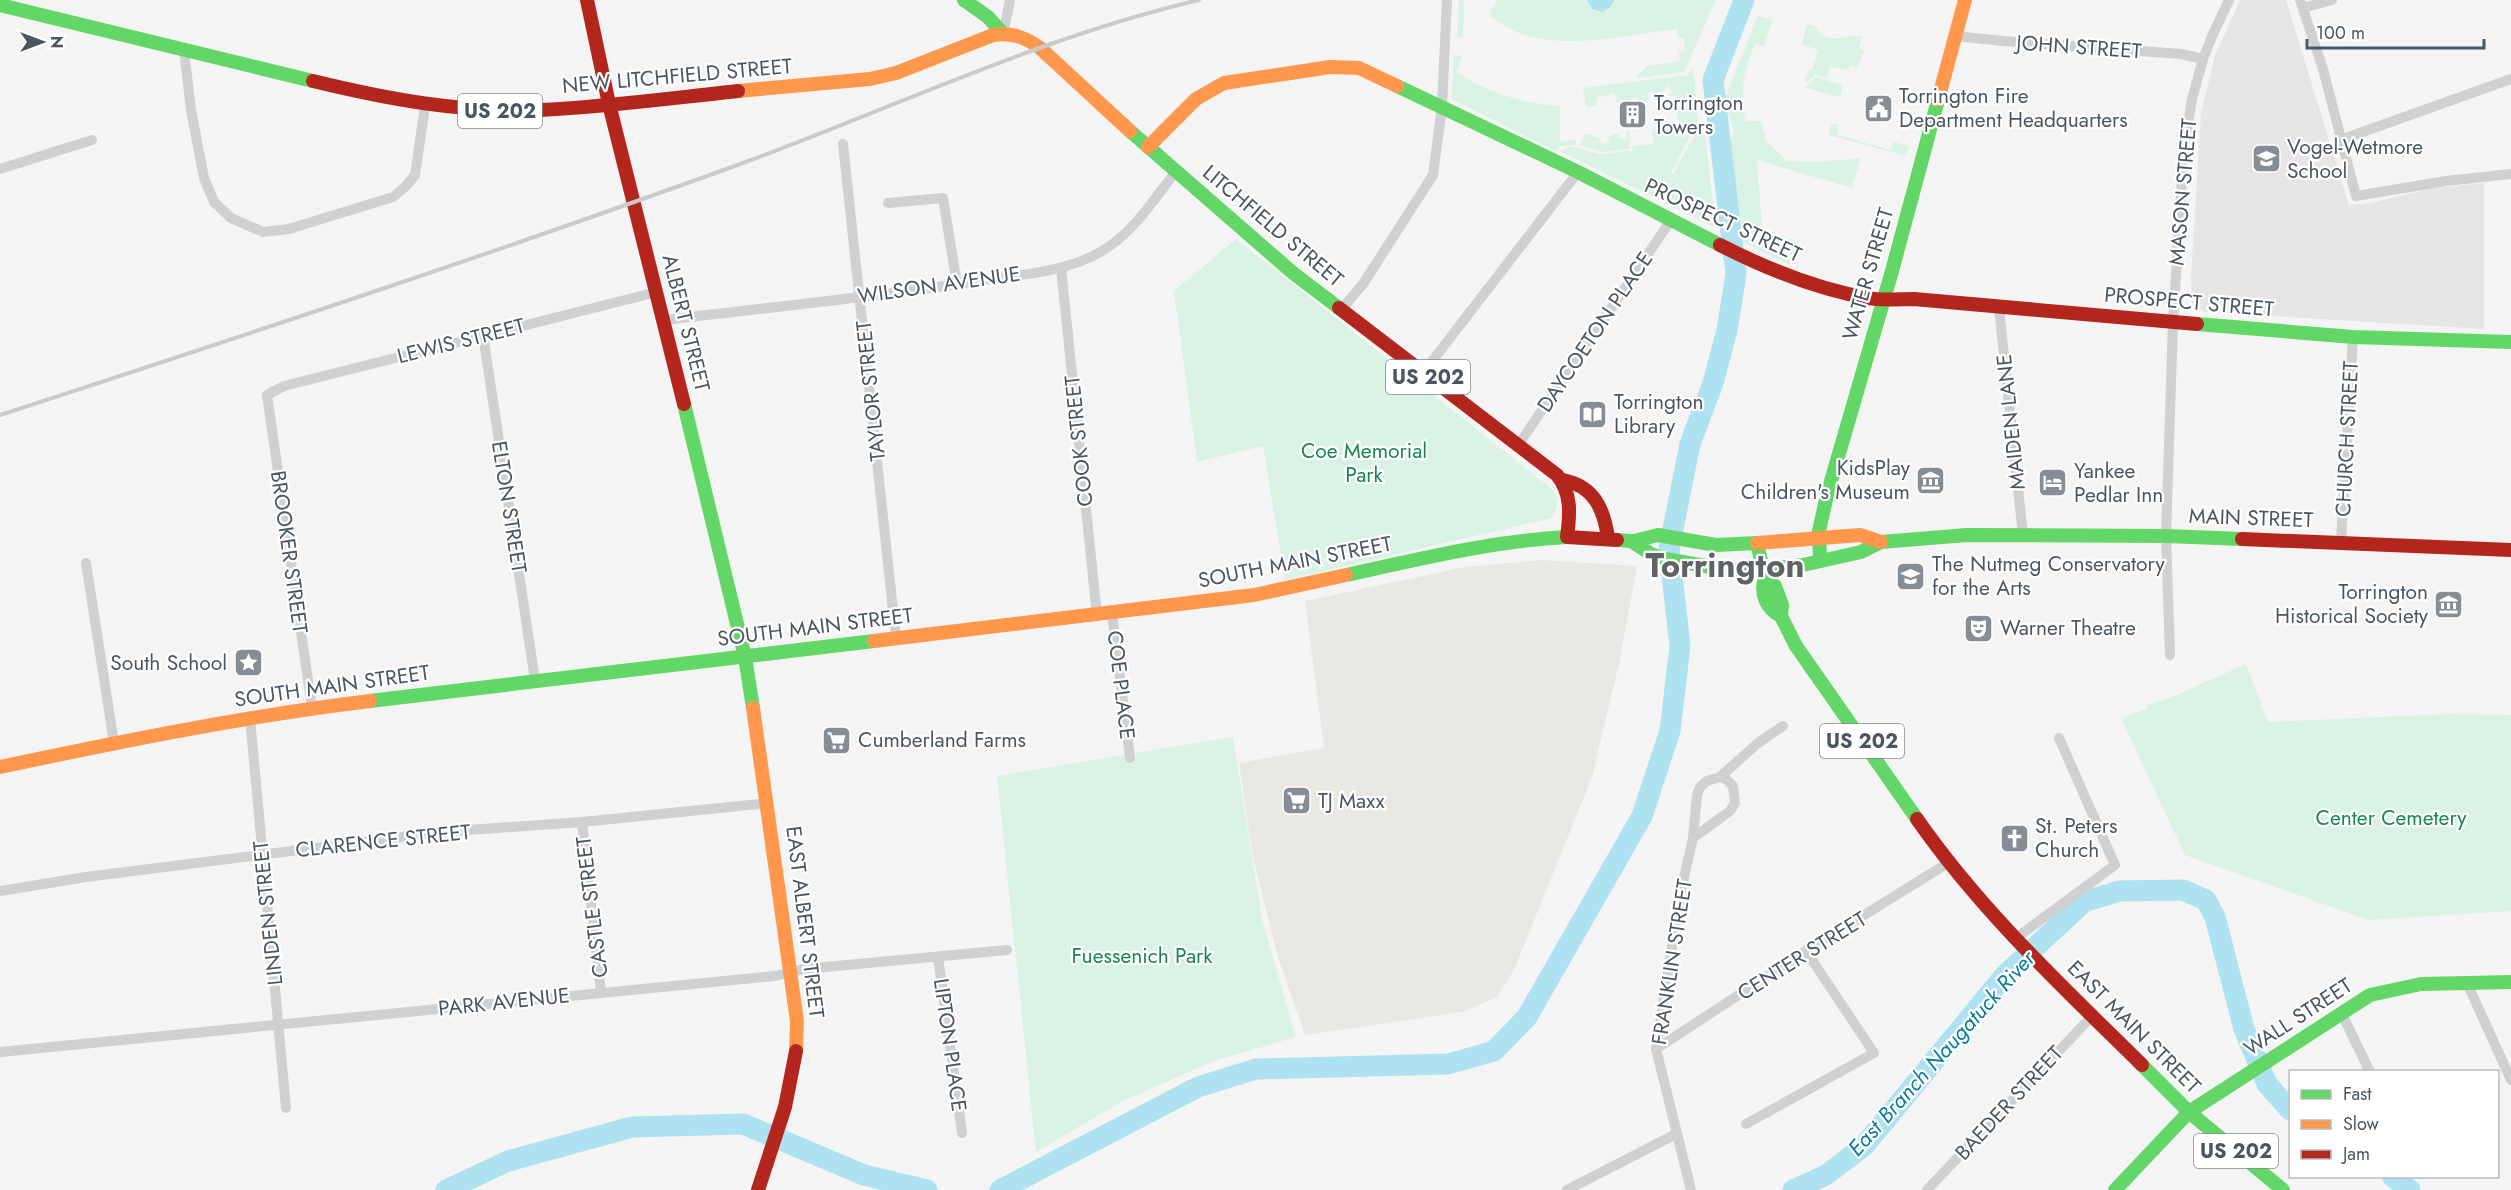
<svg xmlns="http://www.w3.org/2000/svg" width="2511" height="1190" font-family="Jost,sans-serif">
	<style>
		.commercial { fill: #e8e7e3 }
		.education { fill: #e6e5e6 }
		.green { fill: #d9f2e3 }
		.water { fill: #aee2f0 }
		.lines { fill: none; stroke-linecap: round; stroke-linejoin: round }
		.river { stroke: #aee2f0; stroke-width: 21 }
		.street { stroke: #ced0d2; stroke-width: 10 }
		.fast { stroke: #63d668; stroke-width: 14 }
		.slow { stroke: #ff974d; stroke-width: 14 }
		.jam { stroke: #b3261e; stroke-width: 14 }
		.rail { stroke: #c9cacc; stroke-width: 4 }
		.labels { text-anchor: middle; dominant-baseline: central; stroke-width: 4.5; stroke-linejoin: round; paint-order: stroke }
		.shield { fill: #fff; stroke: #808990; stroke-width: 1.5 }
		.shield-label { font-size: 20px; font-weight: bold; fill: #4a5661 }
		.street-label { font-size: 21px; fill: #4a5661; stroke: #fff }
		.poi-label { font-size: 21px; fill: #4a5661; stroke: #fff; text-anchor: start }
		.park-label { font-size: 21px; fill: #17864f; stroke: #fff }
		.water-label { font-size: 22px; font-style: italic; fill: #0c7c9b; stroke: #fff }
		.town-label { font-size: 33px; font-weight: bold; fill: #5f6368; stroke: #fff }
	</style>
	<rect width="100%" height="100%" fill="#f4f4f4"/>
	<!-- commercial -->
	<polygon class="commercial" points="1542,560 1637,566 1619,664 1592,777 1514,970 1497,997 1463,1012 1305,1035 1277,954 1253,858 1239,763 1324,748 1305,601 1465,567"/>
	<!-- education -->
	<polygon class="education" points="2240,0 2286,0 2349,205 2370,203 2434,188 2484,183 2484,329 2204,312 2192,303 2191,277 2201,113 2215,56"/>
	<!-- green -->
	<g class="green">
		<polygon points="1459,0 1464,0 1463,37 1457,37"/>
		<path d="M1498 0H1716L1684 72 1636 78 1647 66 1680 61 1679 52 1685 51 1684 38H1678L1677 29C1627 35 1573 49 1524 35 1512 31 1501 23 1491 17L1490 11Z"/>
		<path d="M1758 16 1772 20 1765 46 1755 44C1742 75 1741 88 1745 121H1761L1767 142 1787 161 1820 162 1861 158 1852 188 1757 160 1762 229 1796 241 1789 265 1745 243 1726 152 1734 131 1724 101Z"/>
		<path d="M1807 24 1815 26C1826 47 1845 34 1862 36L1859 48 1864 50 1858 68 1850 65 1847 70 1830 66 1827 77 1815 75 1807 83 1805 80 1809 70H1812L1818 50 1802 44Z"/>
		<path d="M1454 55 1462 56 1457 72C1487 93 1523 103 1560 106V141L1576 140V145L1561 146 1555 151 1452 99Z"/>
		<polygon points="1691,69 1694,73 1698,121 1671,173 1673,174 1701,124 1704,127 1716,228 1560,151 1570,146 1599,154 1629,151 1633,153 1632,146 1654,144 1652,130 1679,126 1676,106 1684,105 1683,100 1675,100 1675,96 1669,96 1673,91 1668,86 1661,93 1663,95 1662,99 1656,96 1655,92 1648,93 1649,98 1644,103 1638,101 1637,97 1630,98 1631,104 1617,103 1616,95 1610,93 1608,96 1597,97 1596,106 1586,107 1583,88 1688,75"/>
		<polygon points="1815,77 1843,85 1840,97 1806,88"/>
		<polygon points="1832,123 1839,125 1837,135 1891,150 1894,142 1909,146 1906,156 1829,135 1828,134"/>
		<polygon points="1629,131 1630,144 1628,149 1604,152 1584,147 1581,143 1584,135 1593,134 1593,137 1598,137 1602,144 1609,143 1608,138 1613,135 1613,133 1619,135 1619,139 1627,139 1626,133"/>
		<path d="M1236 239 1553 490C1559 502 1558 507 1552 518L1285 580 1263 446 1197 462 1174 291Z"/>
		<polygon points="2246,664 2268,722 2448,714 2511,715 2511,911 2368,920 2185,855 2121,718 2147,709 2146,705 2172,697"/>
		<polygon points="1233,737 1262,919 1296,1037 1214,1061 1123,1101 1036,1152 997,776"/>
	</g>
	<!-- water -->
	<polygon class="water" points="1587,0 1614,0 1610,7 1602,12 1593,9"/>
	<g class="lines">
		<!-- river -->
		<g class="river">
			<polyline points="2392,1176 2410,1190"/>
			<polyline points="446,1190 508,1161 632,1127 743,1124 864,1175 927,1190"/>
			<polyline points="1000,1190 1198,1087 1256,1069 1448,1064 1494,1051 1527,1017 1642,816 1670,731 1680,646 1669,549 1690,444 1713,383 1727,330 1736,274 1713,80 1744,0"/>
			<polyline points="1793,1190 1826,1175 1864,1146 2005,975 2084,902 2119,891 2183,890 2206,900 2215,917 2244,1029 2267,1084 2290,1110"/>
		</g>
		<!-- street -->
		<g class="street">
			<polyline points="2300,0 2323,69 2356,196 2446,181 2511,174"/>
			<polyline points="2303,8 2332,0"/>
			<polyline points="1003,34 1010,0"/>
			<polyline points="1955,36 2003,41 2181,54 2203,59"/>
			<polyline points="184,50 191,110 204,178 214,202 231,218 263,232 289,229 393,197 406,186 415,175 425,106"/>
			<polyline points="2343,139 2511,79"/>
			<polyline points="843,144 896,638"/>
			<polyline points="0,169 92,140"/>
			<polyline points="888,203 943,198 957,285"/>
			<polyline points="1061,268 1097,615"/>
			<polyline points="1999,308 2023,535"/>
			<polyline points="1341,310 1363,284 1433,175 1442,106 1447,0"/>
			<path d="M664 320C771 307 878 297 984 280 1024 274 1067 272 1102 251 1133 233 1155 198 1176 171"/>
			<polyline points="483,335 535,680"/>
			<polyline points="1423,373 1578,172"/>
			<polyline points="1519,444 1671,220"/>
			<polyline points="2341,542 2353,337"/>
			<polyline points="86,563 114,743"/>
			<polyline points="1112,613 1130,758"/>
			<polyline points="2170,655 2166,536 2173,322 2184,148 2192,99 2203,59 2213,34 2229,0"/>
			<polyline points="312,708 267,395 284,386 657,292"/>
			<polyline points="250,718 286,1108"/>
			<polyline points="1720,777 1758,743 1783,726"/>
			<polyline points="582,822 601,992"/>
			<polyline points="0,891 86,877 441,832 582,822 768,803"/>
			<polyline points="2016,938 2115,865 2059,738"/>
			<polyline points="938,957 962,1133"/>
			<polyline points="2467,983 2511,1080"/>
			<polyline points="2341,1012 2370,1072"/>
			<polyline points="1656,1049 1806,951 1948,863"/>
			<polyline points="0,1052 775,976 804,969 1007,950"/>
			<polyline points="1746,1124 1874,1053 1806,951"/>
			<polyline points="1567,1190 1676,1134"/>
			<polyline points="1691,1190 1656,1049 1680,895 1693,838 1697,795 1700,787 1707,781 1720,777 1726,779 1733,786 1735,803 1730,811 1693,838"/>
			<polyline points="1927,1190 2092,1016"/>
		</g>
		<!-- fast -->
		<g class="fast">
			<polyline points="964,0 988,17 1003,34"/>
			<polyline points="0,5 313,81"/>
			<polyline points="1397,86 1578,172 1720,245"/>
			<polyline points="1130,131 1293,273 1339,308"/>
			<polyline points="2197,324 2353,337 2511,342"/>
			<polyline points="684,404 745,657 753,708"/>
			<polyline points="1617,540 1631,541 1651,554 1665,559 1729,570 1762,570"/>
			<polyline points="1634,541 1658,535 1716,545 1757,543 1765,578 1775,586 1782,605 1781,616 1796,646 1917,819"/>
			<polyline points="1820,561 1819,531 1827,495 1892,271 1938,100"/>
			<polyline points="1762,570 1803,565 1861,552 1881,542 1967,535 2166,536 2242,539"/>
			<path d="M1346 575C1420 559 1492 541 1567 537"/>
			<path d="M1765 578C1760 593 1766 609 1781 616"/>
			<polyline points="370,701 874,641"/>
			<polyline points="2142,1065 2189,1112 2283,1190"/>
			<polyline points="2115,1190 2189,1112 2370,995 2421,984 2511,982"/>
		</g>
		<!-- slow -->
		<g class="slow">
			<path d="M738 91 870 79 896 73 993 35C1011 32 1024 37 1039 47L1130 131"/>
			<polyline points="1938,100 1965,0"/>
			<polyline points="1148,147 1196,99 1224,83 1330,67 1359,68 1397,86"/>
			<polyline points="1757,543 1860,535 1881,542"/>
			<polyline points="874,641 1254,595 1346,575"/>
			<polyline points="753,708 797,1021 796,1051"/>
			<path d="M0 767C123 741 246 716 370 701"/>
		</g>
		<!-- jam -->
		<g class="jam">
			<polyline points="587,0 609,104 684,404"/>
			<path d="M313 81C387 99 462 113 539 110 605 107 672 98 738 91"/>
			<path d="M1720 245C1767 269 1816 289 1868 298 1882 301 1899 299 1914 299L2197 324"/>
			<path d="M1339 308 1557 475C1572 493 1570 515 1567 537L1617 540"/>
			<path d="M1563 480C1594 486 1604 509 1608 538"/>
			<polyline points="2242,539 2511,550"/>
			<path d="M1917 819C1981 911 2063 987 2142 1065"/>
			<polyline points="758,1190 785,1107 796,1051"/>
		</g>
		<!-- rail -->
		<path class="rail" d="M0 415C249 334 498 252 743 163 895 107 1041 37 1199 0"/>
	</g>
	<!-- icons -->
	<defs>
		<symbol id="civic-square" viewBox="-11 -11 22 22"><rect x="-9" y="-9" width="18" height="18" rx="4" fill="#868d94" stroke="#fff"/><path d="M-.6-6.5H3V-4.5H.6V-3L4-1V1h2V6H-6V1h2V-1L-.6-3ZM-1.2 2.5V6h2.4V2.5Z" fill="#fff"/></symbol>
		<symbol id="building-square" viewBox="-11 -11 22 22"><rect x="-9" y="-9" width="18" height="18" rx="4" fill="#868d94" stroke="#fff"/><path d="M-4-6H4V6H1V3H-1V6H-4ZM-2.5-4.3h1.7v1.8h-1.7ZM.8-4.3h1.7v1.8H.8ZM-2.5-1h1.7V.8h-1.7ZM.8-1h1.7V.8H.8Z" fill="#fff"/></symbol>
		<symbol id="school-square" viewBox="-11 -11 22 22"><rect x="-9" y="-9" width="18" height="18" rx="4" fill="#868d94" stroke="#fff"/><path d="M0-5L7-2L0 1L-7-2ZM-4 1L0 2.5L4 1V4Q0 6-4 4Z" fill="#fff"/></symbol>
		<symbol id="library-square" viewBox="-11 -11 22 22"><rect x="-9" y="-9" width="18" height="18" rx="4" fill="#868d94" stroke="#fff"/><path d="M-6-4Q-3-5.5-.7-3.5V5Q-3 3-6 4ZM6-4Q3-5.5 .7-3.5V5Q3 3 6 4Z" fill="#fff"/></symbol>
		<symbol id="museum-square" viewBox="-11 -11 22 22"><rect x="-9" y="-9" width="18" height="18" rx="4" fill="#868d94" stroke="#fff"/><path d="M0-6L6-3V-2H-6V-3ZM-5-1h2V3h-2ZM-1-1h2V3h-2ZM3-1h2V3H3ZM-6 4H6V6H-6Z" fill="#fff"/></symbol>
		<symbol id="hotel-square" viewBox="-11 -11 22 22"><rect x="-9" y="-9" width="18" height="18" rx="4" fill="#868d94" stroke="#fff"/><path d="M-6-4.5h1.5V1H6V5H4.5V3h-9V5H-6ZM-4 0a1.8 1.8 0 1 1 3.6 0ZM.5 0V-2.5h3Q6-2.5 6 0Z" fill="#fff"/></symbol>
		<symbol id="theatre-square" viewBox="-11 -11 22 22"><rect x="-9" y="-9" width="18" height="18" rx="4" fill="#868d94" stroke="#fff"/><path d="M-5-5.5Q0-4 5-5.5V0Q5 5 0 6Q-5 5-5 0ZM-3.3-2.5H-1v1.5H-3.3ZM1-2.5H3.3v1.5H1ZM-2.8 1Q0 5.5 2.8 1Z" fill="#fff"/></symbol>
		<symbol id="sight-square" viewBox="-11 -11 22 22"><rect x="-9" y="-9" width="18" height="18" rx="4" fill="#868d94" stroke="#fff"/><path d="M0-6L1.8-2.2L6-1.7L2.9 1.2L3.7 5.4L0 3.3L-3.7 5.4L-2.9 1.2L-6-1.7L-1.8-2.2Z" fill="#fff"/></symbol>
		<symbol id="supermarket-square" viewBox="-11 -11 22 22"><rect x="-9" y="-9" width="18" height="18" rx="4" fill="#868d94" stroke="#fff"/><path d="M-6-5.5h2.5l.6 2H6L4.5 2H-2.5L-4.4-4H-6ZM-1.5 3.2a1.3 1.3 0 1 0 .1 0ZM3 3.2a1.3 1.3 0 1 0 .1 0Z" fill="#fff"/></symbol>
		<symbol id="church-square" viewBox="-11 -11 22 22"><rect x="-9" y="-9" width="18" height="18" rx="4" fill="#868d94" stroke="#fff"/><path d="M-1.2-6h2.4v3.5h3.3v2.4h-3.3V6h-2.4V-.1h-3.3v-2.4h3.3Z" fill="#fff"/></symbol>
	</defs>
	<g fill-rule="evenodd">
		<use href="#civic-square" x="1862" y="92" width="33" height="33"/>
		<use href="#building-square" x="1616" y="98" width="33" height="33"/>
		<use href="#school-square" x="2250" y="142" width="33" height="33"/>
		<use href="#library-square" x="1576" y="398" width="33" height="33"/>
		<use href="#museum-square" x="1914" y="464" width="33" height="33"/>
		<use href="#hotel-square" x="2036" y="466" width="33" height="33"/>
		<use href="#school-square" x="1894" y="560" width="33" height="33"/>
		<use href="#museum-square" x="2432" y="588" width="33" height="33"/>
		<use href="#theatre-square" x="1962" y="612" width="33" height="33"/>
		<use href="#sight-square" x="232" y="646" width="33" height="33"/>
		<use href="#supermarket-square" x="820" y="724" width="33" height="33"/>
		<use href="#supermarket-square" x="1280" y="784" width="33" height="33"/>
		<use href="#church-square" x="1998" y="822" width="33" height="33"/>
	</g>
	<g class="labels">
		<!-- shield labels -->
		<g class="shield">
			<rect x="458" y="94" width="84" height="34" rx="4.5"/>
			<rect x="1386" y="360" width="84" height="34" rx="4.5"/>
			<rect x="1820" y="724" width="84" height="34" rx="4.5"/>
			<rect x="2194" y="1134" width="84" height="34" rx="4.5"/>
		</g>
		<g class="shield-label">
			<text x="500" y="111">US 202</text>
			<text x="1428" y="377">US 202</text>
			<text x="1862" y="741">US 202</text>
			<text x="2236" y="1151">US 202</text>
		</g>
		<!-- street labels -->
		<g class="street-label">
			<text transform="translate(2079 47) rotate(4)">JOHN STREET</text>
			<text transform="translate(677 76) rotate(-5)">NEW LITCHFIELD STREET</text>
			<text transform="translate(2183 192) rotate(-85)">MASON STREET</text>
			<text transform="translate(1723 220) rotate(25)">PROSPECT STREET</text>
			<text transform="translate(1273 226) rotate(40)">LITCHFIELD STREET</text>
			<text transform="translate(1868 274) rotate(-74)">WATER STREET</text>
			<text transform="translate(939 285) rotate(-8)">WILSON AVENUE</text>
			<text transform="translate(2189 302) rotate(5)">PROSPECT STREET</text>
			<text transform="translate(686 323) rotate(76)">ALBERT STREET</text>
			<text transform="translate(1595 332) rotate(-56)">DAYCOETON PLACE</text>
			<text transform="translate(461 341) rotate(-14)">LEWIS STREET</text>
			<text transform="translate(871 391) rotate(-96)">TAYLOR STREET</text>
			<text transform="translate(2011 422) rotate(-96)">MAIDEN LANE</text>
			<text transform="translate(2347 439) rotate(-87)">CHURCH STREET</text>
			<text transform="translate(1079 441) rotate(-96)">COOK STREET</text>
			<text transform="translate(509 507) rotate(81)">ELTON STREET</text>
			<text transform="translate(2251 518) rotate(2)">MAIN STREET</text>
			<text transform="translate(289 552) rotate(82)">BROOKER STREET</text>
			<text transform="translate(1295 562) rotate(-11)">SOUTH MAIN STREET</text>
			<text transform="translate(815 627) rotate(-7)">SOUTH MAIN STREET</text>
			<text transform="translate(1121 685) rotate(83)">COE PLACE</text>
			<text transform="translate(332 686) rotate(-8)">SOUTH MAIN STREET</text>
			<text transform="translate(383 841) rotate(-6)">CLARENCE STREET</text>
			<text transform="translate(592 907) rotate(-97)">CASTLE STREET</text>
			<text transform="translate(268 913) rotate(-96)">LINDEN STREET</text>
			<text transform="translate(805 922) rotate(83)">EAST ALBERT STREET</text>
			<text transform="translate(1802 956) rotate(-32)">CENTER STREET</text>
			<text transform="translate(1672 962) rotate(-81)">FRANKLIN STREET</text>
			<text transform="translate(504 1002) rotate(-6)">PARK AVENUE</text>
			<text transform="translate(2298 1017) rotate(-33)">WALL STREET</text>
			<text transform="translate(2134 1027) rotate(45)">EAST MAIN STREET</text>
			<text transform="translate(950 1045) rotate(82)">LIPTON PLACE</text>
			<text transform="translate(2009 1103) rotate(-47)">BAEDER STREET</text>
		</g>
		<!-- poi labels -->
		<g class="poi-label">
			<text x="1899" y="96">Torrington Fire<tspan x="1899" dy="24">Department Headquarters</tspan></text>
			<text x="1654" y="103">Torrington<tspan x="1654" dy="24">Towers</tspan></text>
			<text x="2287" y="147">Vogel-Wetmore<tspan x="2287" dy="24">School</tspan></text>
			<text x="1614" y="402">Torrington<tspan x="1614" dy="24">Library</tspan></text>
			<text x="1910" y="468" text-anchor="end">KidsPlay<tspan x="1910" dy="24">Children's Museum</tspan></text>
			<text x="2074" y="471">Yankee<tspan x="2074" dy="24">Pedlar Inn</tspan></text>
			<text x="1932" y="564">The Nutmeg Conservatory<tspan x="1932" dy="24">for the Arts</tspan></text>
			<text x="2428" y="592" text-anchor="end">Torrington<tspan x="2428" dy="24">Historical Society</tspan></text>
			<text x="2000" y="628">Warner Theatre</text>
			<text x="227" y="663" text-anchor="end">South School</text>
			<text x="858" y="740">Cumberland Farms</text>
			<text x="1318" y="801">TJ Maxx</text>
			<text x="2035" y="826">St. Peters<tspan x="2035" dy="24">Church</tspan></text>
		</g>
		<!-- park labels -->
		<g class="park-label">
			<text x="1364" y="451">Coe Memorial<tspan x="1364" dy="24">Park</tspan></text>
			<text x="2391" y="818">Center Cemetery</text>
			<text x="1142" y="956">Fuessenich Park</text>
		</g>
		<!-- water labels -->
		<g class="water-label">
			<text transform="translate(1941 1053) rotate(-48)">East Branch Naugatuck River</text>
		</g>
		<!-- town labels -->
		<g class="town-label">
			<text x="1725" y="565">Torrington</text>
		</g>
	</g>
	<!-- legend -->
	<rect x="2289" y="1070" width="210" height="108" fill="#ffffff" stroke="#b7bbc0" stroke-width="1.5"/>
	<rect x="2301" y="1090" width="30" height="9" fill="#63d668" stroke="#b7bbc0" stroke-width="1.5"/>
	<text x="2343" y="1100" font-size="18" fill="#4a5661">Fast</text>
	<rect x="2301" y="1120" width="30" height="9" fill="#ff974d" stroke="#b7bbc0" stroke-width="1.5"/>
	<text x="2343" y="1130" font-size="18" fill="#4a5661">Slow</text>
	<rect x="2301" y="1150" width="30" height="9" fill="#b3261e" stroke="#b7bbc0" stroke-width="1.5"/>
	<text x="2343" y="1160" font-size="18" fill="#4a5661">Jam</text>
	<!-- north arrow -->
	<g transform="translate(42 42) rotate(90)" stroke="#ffffff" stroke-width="4.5" paint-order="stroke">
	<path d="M0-4.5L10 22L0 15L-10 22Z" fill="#4a5661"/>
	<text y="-9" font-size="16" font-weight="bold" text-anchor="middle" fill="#4a5661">N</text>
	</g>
	<!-- scale -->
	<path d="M2307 39v9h177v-9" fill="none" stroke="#4a5661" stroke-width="3"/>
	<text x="2316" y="39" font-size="18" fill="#4a5661" stroke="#ffffff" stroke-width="4.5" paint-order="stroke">100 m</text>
</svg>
